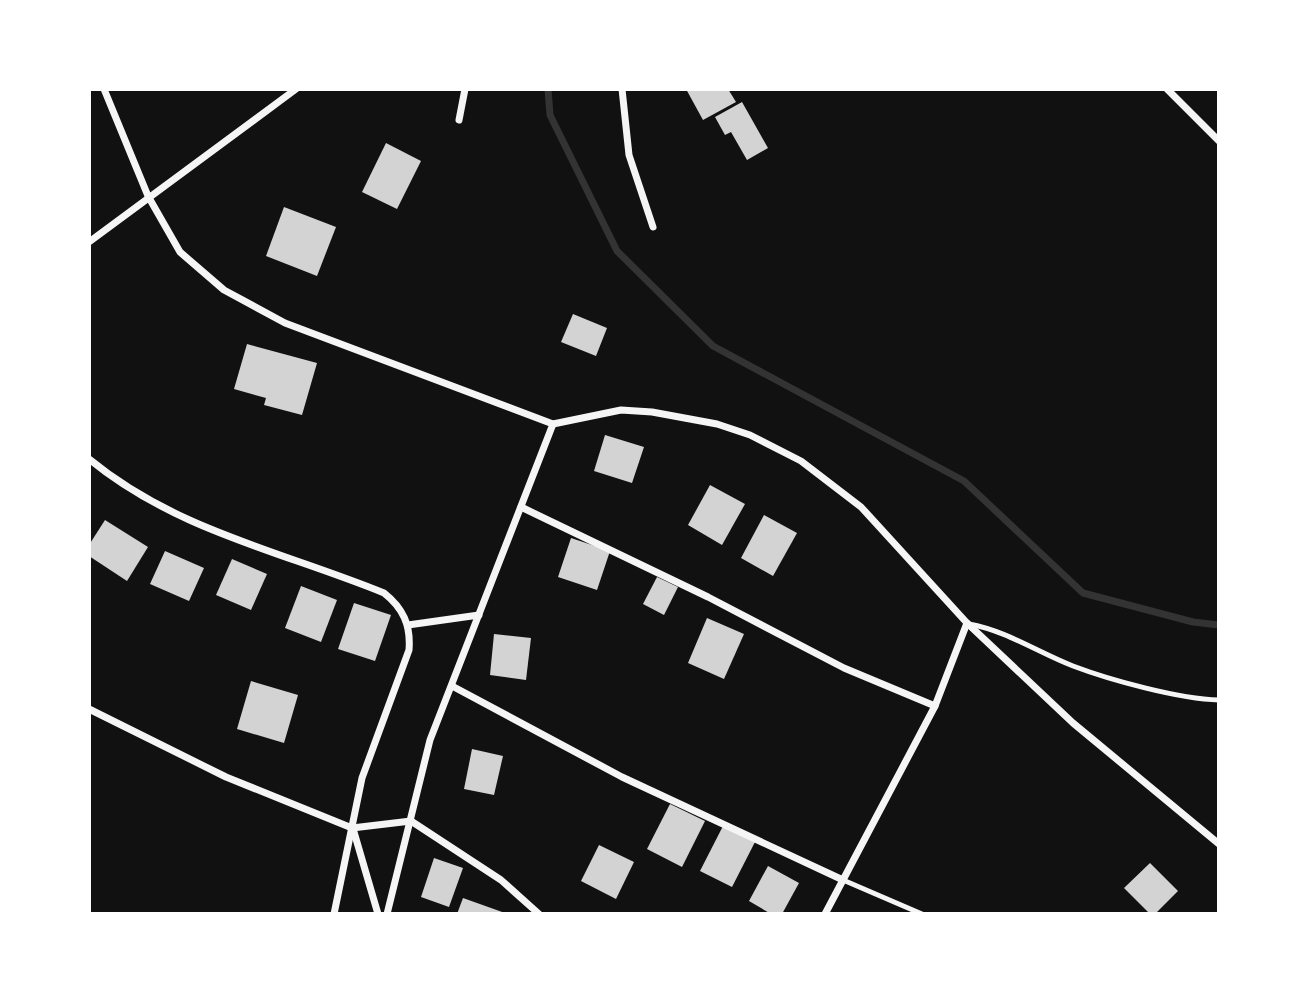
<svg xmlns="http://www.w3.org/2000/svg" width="1308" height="1003" font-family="'Fira Sans',sans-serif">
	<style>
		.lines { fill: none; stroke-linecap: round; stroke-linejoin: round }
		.stream { stroke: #333; stroke-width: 7 }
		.building { fill: #d3d3d3 }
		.service { stroke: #f5f5f5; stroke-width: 5 }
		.minor { stroke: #f5f5f5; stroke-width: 7 }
	</style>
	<rect width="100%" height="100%" fill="#111"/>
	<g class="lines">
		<!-- stream -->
		<polyline class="stream" points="548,89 550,115 617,251 713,346 964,481 1083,593 1193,622 1219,625"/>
	</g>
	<!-- building -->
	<g class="building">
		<polygon points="686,89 728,89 736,102 703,120"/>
		<polygon points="742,102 768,148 747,160 731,132 725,135 715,117"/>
		<polygon points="386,143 421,161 397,209 362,192"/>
		<polygon points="284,207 336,227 317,276 266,256"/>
		<polygon points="573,314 607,328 596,356 561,342"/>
		<polygon points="247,344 317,363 302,415 264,405 266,398 234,389"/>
		<polygon points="605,435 644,447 632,483 594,471"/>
		<polygon points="710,485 745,504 722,545 688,525"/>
		<polygon points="764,515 797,533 773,576 741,558"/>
		<polygon points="105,520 148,547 127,581 89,556 89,545"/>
		<polygon points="571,538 610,551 597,590 558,577"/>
		<polygon points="165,551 204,568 189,601 150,584"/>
		<polygon points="232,559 267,574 251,610 216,595"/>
		<polygon points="657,577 678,587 664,615 643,604"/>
		<polygon points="301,586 337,600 321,642 285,628"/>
		<polygon points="354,603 391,615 375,661 338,649"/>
		<polygon points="707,618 744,634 724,679 688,663"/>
		<polygon points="494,634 531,638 526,680 490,675"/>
		<polygon points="251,681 298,695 284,743 237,729"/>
		<polygon points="472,749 503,756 494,795 464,789"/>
		<polygon points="670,804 705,821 682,867 647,849"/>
		<polygon points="723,826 755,842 732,887 700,871"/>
		<polygon points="599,845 634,862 616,899 581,881"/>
		<polygon points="434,858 463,868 449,907 421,897"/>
		<polygon points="1150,863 1178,891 1155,914 1150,914 1124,888"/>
		<polygon points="768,866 799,883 782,914 771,914 749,901"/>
		<polygon points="463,898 505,913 505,914 457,914"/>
	</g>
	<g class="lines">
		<!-- service -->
		<g class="service">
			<path d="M969 624C1007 631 1037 652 1073 666 1110 680 1179 699 1219 700"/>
			<polyline points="843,880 922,914"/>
		</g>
		<!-- minor -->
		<g class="minor">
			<polyline points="104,89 148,196 180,252 224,290 285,323 553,424 430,740 387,914"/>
			<polyline points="622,89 629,155 653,227"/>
			<polyline points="1167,89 1219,141"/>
			<polyline points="459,120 465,89"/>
			<polyline points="89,242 296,89"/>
			<polyline points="553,424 621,410 652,412 717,424 750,435 801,461 861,507 967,623 1073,723 1219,844"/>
			<path d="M89 459C177 531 281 551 384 593 403 608 411 625 409 650L362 778 334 914"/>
			<polyline points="521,507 708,597 844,668 935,706"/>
			<polyline points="408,625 479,615"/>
			<polyline points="452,686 622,777 843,880"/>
			<polyline points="89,709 226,777 352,828 411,821 501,880 539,914"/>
			<polyline points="354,832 378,914"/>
			<polyline points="825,914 935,706 967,623"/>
		</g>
	</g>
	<!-- border -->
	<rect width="1308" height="1003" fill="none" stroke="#ffffff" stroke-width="182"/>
</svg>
